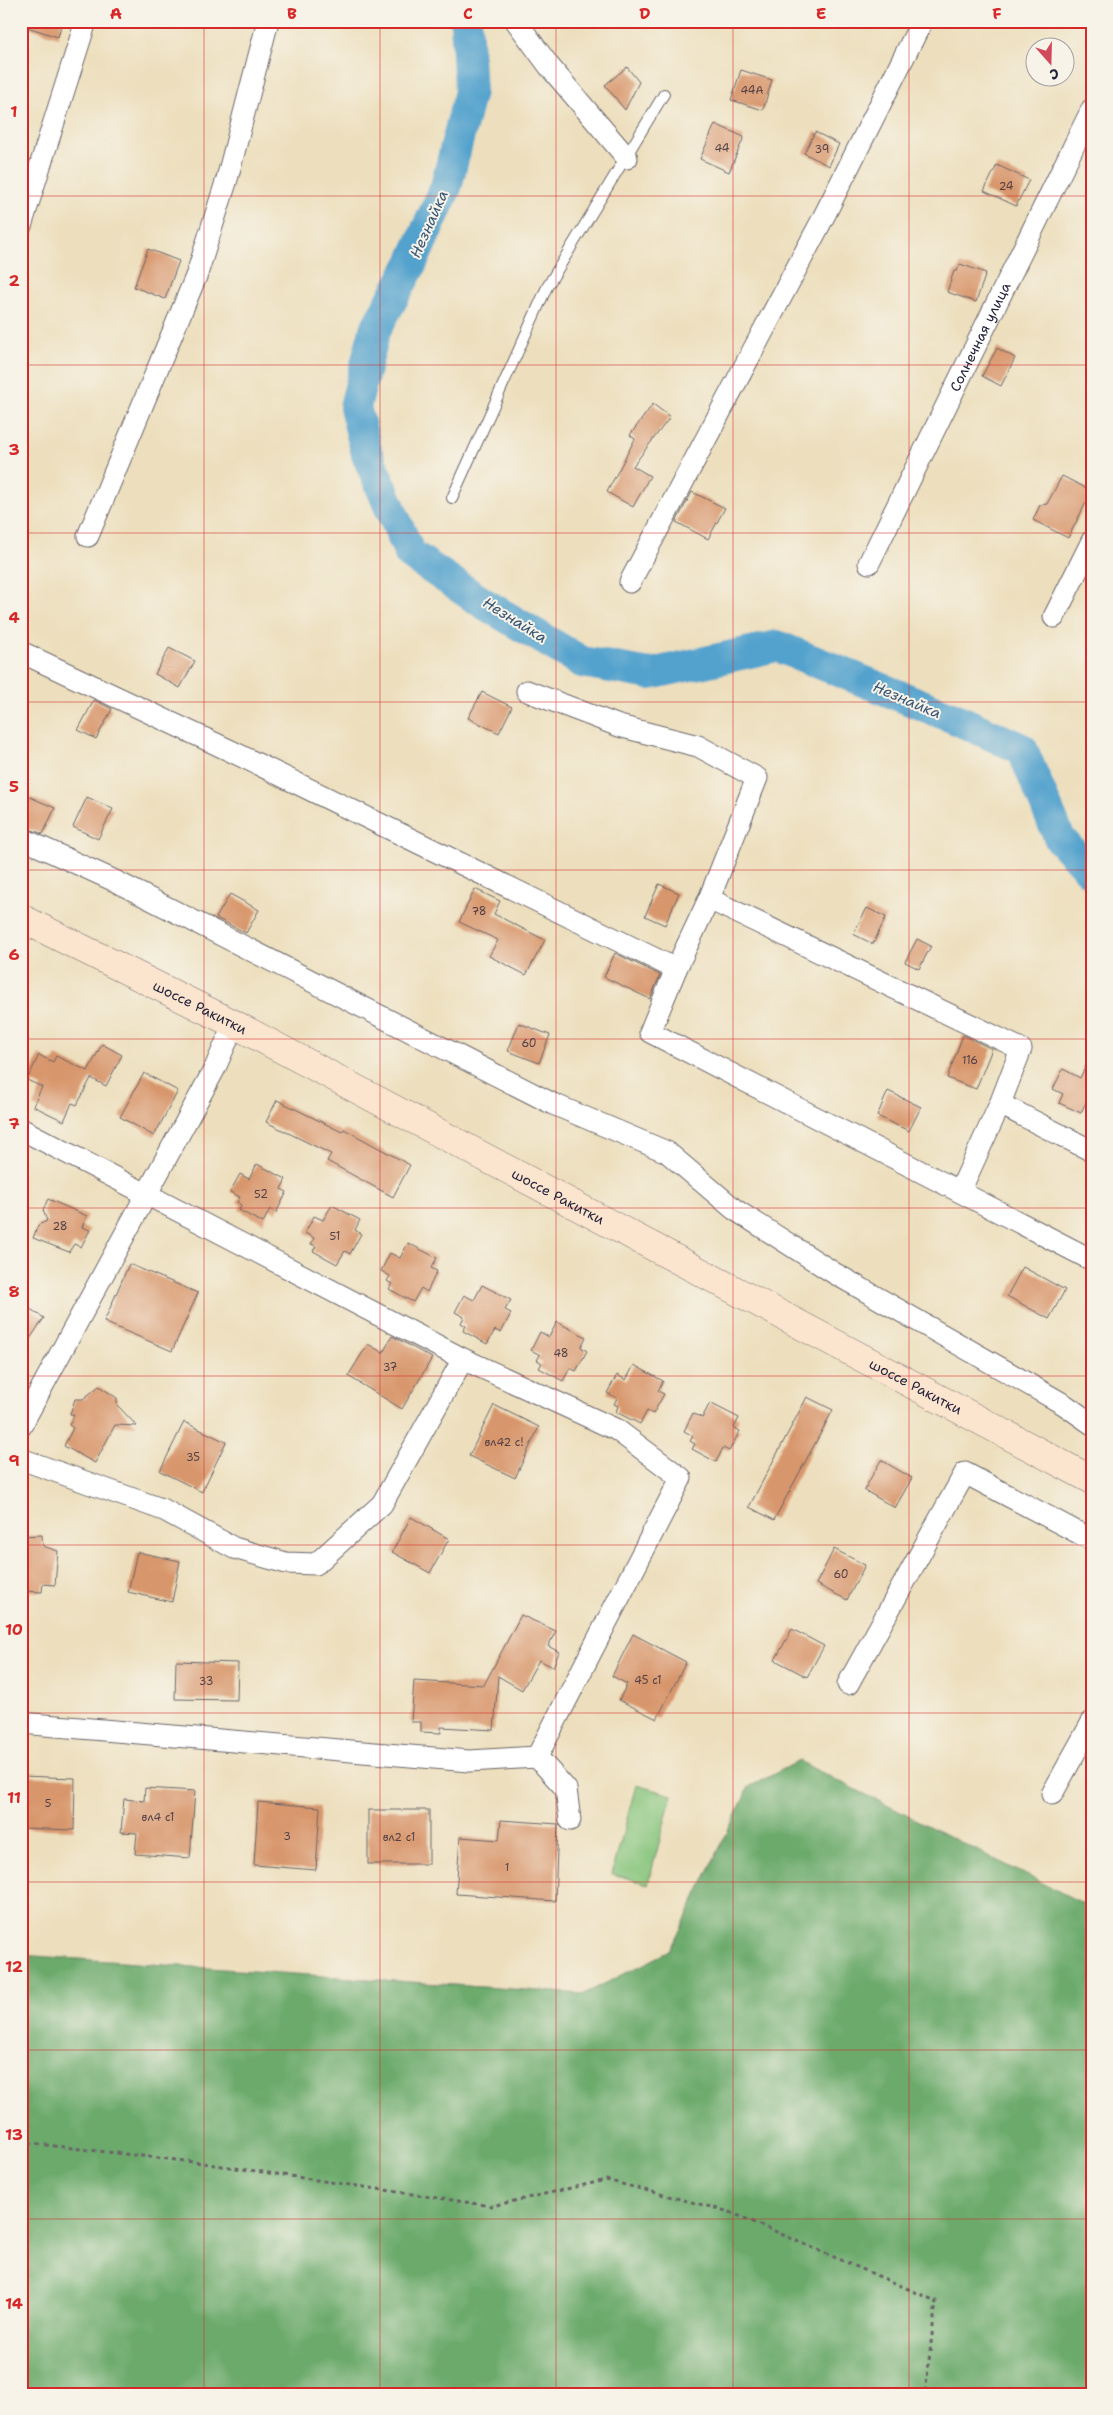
<svg xmlns="http://www.w3.org/2000/svg" width="1113" height="2415" font-family="'Shantell Sans',sans-serif">
	<style>
		.green { fill: #86c47c; stroke: #54735c }
		.forest { fill: #6caa6c; stroke: #476654 }
		.lines { fill: none; stroke-linecap: round; stroke-linejoin: round }
		.river { stroke: #53a2cd; stroke-width: 32 }
		.building { fill: #d8966c }
		.lane-casing { stroke: #696468; stroke-width: 12 }
		.street-casing { stroke: #696468; stroke-width: 23 }
		.secondary-casing { stroke: #696468; stroke-width: 29 }
		.path { stroke: #696468; stroke-width: 3; stroke-dasharray: 4 4; stroke-linecap: butt }
		.lane { stroke: #fff; stroke-width: 10 }
		.street { stroke: #fff; stroke-width: 21 }
		.secondary { stroke: #fce5cf; stroke-width: 28 }
		.grid { fill: none; stroke: #d62828; stroke-width: 1; stroke-opacity: 0.55 }
		.labels { text-anchor: middle; dominant-baseline: central; stroke-width: 4; stroke-linejoin: round; paint-order: stroke }
		.number-label { font-size: 11px; fill: #503f47 }
		.street-label { font-size: 14px; fill: #22223b; stroke: #f7f3e8 }
		.water-label { font-size: 15px; font-style: italic; fill: #365575; stroke: #f7f3e8 }
		.neatline { fill: none; stroke: #d62828; stroke-width: 2 }
		.grid-label { font-size: 16px; text-anchor: middle; font-weight: bold; fill: #d62828 }
	</style>
	<rect width="100%" height="100%" fill="#f7f3e8"/>
	<filter id="ink" filterUnits="userSpaceOnUse"><feTurbulence type="fractalNoise" baseFrequency=".02" numOctaves="2"/><feDisplacementMap in="SourceGraphic" scale="10" xChannelSelector="R" yChannelSelector="G"/><feConvolveMatrix kernelMatrix="1 2 1 2 8 2 1 2 1" color-interpolation-filters="sRGB"/></filter>
	<filter id="wash" filterUnits="userSpaceOnUse"><feTurbulence type="fractalNoise" baseFrequency=".0096" numOctaves="4" result="noise"/><feDisplacementMap in="SourceGraphic" scale="20" xChannelSelector="R" yChannelSelector="G"/><feGaussianBlur stdDeviation="1.12" result="paint"/><feColorMatrix in="noise" values="0 0 0 0 0 0 0 0 0 0 0 0 0 0 0 0 0 1.4 0 .05"/><feComposite in="paint" operator="in"/></filter>
	<g filter="url(#wash)">
		<rect width="100%" height="100%" fill="#eddfbd"/>
		<!-- green -->
		<polygon class="green" points="636,1785 672,1795 648,1884 612,1874"/>
		<!-- forest -->
		<polygon class="forest" points="799,1761 1092,1908 1092,2394 21,2394 21,1955 584,1994 670,1951 749,1787"/>
		<g class="lines">
			<!-- river -->
			<polyline class="river" points="466,21 470,91 446,187 411,265 375,330 355,407 367,454 410,554 483,603 582,662 650,674 777,646 954,718 1022,749 1060,839 1092,873"/>
		</g>
		<g id="blocks">
			<!-- building -->
			<g class="building">
				<polygon points="21,21 63,21 58,37 21,25"/>
				<polygon points="627,67 639,82 625,110 605,85"/>
				<polygon points="741,70 772,80 763,110 731,100"/>
				<polygon points="715,124 744,137 729,172 700,159"/>
				<polygon points="815,132 839,144 829,166 804,153"/>
				<polygon points="997,165 1029,180 1016,206 984,191"/>
				<polygon points="148,249 179,261 165,299 134,287"/>
				<polygon points="960,264 986,273 976,302 947,292 954,271 957,271"/>
				<polygon points="997,348 1015,358 1001,386 982,376"/>
				<polygon points="653,404 670,417 633,466 650,476 633,507 607,492 635,439 630,435"/>
				<polygon points="1062,476 1092,491 1068,538 1033,520 1040,505 1047,504"/>
				<polygon points="692,492 725,508 708,539 676,522"/>
				<polygon points="169,648 195,661 180,688 155,674"/>
				<polygon points="482,692 512,707 499,733 468,718"/>
				<polygon points="94,700 112,709 96,739 78,730"/>
				<polygon points="30,797 55,808 43,834 21,826 21,818"/>
				<polygon points="87,797 113,809 98,839 73,827"/>
				<polygon points="659,884 679,893 665,925 645,916"/>
				<polygon points="475,889 500,901 494,914 545,940 526,975 489,956 498,940 459,922"/>
				<polygon points="230,894 259,910 246,933 216,918"/>
				<polygon points="867,908 886,917 873,944 853,934"/>
				<polygon points="917,939 931,946 919,969 905,962"/>
				<polygon points="615,953 660,975 650,999 604,977"/>
				<polygon points="519,1023 550,1035 539,1063 508,1051"/>
				<polygon points="963,1035 992,1049 976,1089 947,1078"/>
				<polygon points="102,1044 122,1055 106,1086 91,1078 77,1105 72,1103 64,1121 33,1106 42,1087 27,1080 39,1055 53,1062 56,1056 88,1071"/>
				<polygon points="1092,1053 1092,1089 1081,1113 1059,1103 1063,1094 1053,1089 1063,1069 1080,1078"/>
				<polygon points="144,1073 178,1091 154,1136 120,1117"/>
				<polygon points="888,1091 921,1107 909,1131 877,1116"/>
				<polygon points="277,1100 342,1132 344,1129 410,1165 393,1197 327,1161 331,1154 266,1122"/>
				<polygon points="257,1164 286,1179 281,1189 287,1192 276,1213 270,1209 263,1223 239,1210 241,1205 237,1202 240,1197 230,1192 240,1174 249,1179"/>
				<polygon points="48,1199 87,1216 82,1227 90,1230 81,1247 74,1244 69,1252 33,1238 38,1225 47,1221 43,1210"/>
				<polygon points="332,1205 360,1220 355,1230 361,1234 350,1254 345,1251 337,1264 313,1251 316,1246 311,1244 314,1238 305,1233 314,1216 323,1220"/>
				<polygon points="408,1243 437,1258 431,1268 437,1271 427,1292 421,1288 413,1302 389,1289 392,1284 387,1281 390,1276 381,1271 390,1253 400,1258"/>
				<polygon points="129,1264 198,1293 172,1351 104,1322"/>
				<polygon points="1023,1267 1065,1290 1049,1319 1007,1296"/>
				<polygon points="482,1285 511,1300 505,1310 511,1313 501,1333 495,1330 487,1344 463,1331 466,1326 461,1323 464,1317 455,1312 464,1295 474,1300"/>
				<polygon points="21,1303 44,1318 21,1352"/>
				<polygon points="557,1322 586,1337 581,1347 587,1351 576,1371 570,1368 563,1381 539,1368 542,1363 537,1360 540,1355 531,1350 540,1332 549,1337"/>
				<polygon points="392,1336 432,1358 402,1409 348,1376 368,1344 383,1353"/>
				<polygon points="634,1365 663,1381 658,1391 664,1394 653,1414 647,1411 640,1424 616,1412 618,1406 614,1404 617,1398 607,1393 617,1375 626,1380"/>
				<polygon points="99,1386 117,1398 117,1405 137,1426 115,1425 95,1463 64,1446 73,1428 69,1425 74,1415 70,1414 75,1399 83,1399"/>
				<polygon points="807,1397 833,1410 774,1520 749,1507"/>
				<polygon points="710,1403 739,1418 734,1428 740,1431 729,1451 723,1448 716,1462 692,1449 695,1444 690,1441 693,1436 684,1431 693,1413 702,1418"/>
				<polygon points="494,1405 539,1427 515,1478 469,1456"/>
				<polygon points="184,1422 226,1442 202,1492 160,1471"/>
				<polygon points="881,1460 912,1478 895,1508 864,1490"/>
				<polygon points="411,1517 449,1539 430,1573 392,1552"/>
				<polygon points="42,1535 43,1546 58,1551 55,1585 43,1584 42,1592 21,1591 21,1536"/>
				<polygon points="834,1549 865,1565 847,1600 816,1584"/>
				<polygon points="137,1552 180,1561 172,1602 128,1592"/>
				<polygon points="521,1615 556,1631 548,1646 559,1652 553,1667 539,1660 522,1690 498,1676 494,1730 441,1727 441,1733 421,1732 421,1722 411,1722 414,1681 484,1685"/>
				<polygon points="792,1629 824,1646 807,1677 775,1660"/>
				<polygon points="633,1634 686,1662 657,1719 619,1700 627,1684 612,1676"/>
				<polygon points="176,1661 238,1663 237,1700 175,1699"/>
				<polygon points="21,1776 75,1778 74,1830 21,1828"/>
				<polygon points="145,1788 195,1791 190,1858 135,1854 137,1833 121,1832 124,1799 144,1801"/>
				<polygon points="258,1802 320,1807 316,1870 254,1865"/>
				<rect x="368" y="1810" width="61" height="54"/>
				<polygon points="501,1820 558,1824 555,1901 456,1894 460,1837 499,1840"/>
			</g>
		</g>
	</g>
	<g filter="url(#ink)">
		<use href="#blocks" fill-opacity="0" stroke="#696468" stroke-width="1"/>
		<g class="lines">
			<defs>
				<polyline id="lane" points="452,498 547,287 664,94"/>
				<g id="street">
					<polyline points="516,21 549,66 627,158"/>
					<polyline points="21,226 86,21"/>
					<polyline points="88,536 197,274 227,179 268,21"/>
					<path id="s1" d="M869 563 1092 109"/>
					<polyline points="630,582 820,224 922,21"/>
					<polyline points="1054,617 1092,541"/>
					<polyline points="21,652 233,752 676,969"/>
					<polyline points="527,691 619,726 698,746 757,778 709,899 676,969 650,1032 1092,1260"/>
					<polyline points="21,838 115,881 553,1104 667,1152 734,1209 834,1273 1065,1405 1092,1424"/>
					<polyline points="709,899 1021,1049 1000,1104 960,1191"/>
					<polyline points="1000,1104 1092,1151"/>
					<polyline points="21,1129 463,1359 617,1430 681,1478 537,1757 566,1789 570,1820"/>
					<polyline points="21,1426 215,1068 234,1024"/>
					<polyline points="21,1459 164,1510 234,1548 286,1563 316,1564 382,1504 463,1359"/>
					<polyline points="848,1684 965,1473 1092,1540"/>
					<polyline points="21,1723 469,1761 537,1757"/>
					<polyline points="1052,1794 1092,1722"/>
				</g>
				<g id="secondary">
					<path id="s2" d="M21 918 234 1024 1092 1480"/>
				</g>
			</defs>
			<!-- lane casing -->
			<use href="#lane" class="lane-casing"/>
			<!-- street casing -->
			<use href="#street" class="street-casing"/>
			<!-- secondary casing -->
			<use href="#secondary" class="secondary-casing"/>
			<!-- path -->
			<polyline class="path" points="21,2142 202,2163 492,2206 606,2180 730,2212 936,2301 925,2394"/>
			<!-- lane -->
			<use href="#lane" class="lane"/>
			<!-- street -->
			<use href="#street" class="street"/>
			<!-- secondary -->
			<use href="#secondary" class="secondary"/>
		</g>
	</g>
	<!-- grid -->
	<path class="grid" d="M204 21V2394M380 21V2394M556 21V2394M733 21V2394M909 21V2394M21 196H1092M21 365H1092M21 533H1092M21 702H1092M21 870H1092M21 1039H1092M21 1208H1092M21 1376H1092M21 1545H1092M21 1713H1092M21 1882H1092M21 2050H1092M21 2219H1092"/>
	<g class="labels">
		<!-- number labels -->
		<g class="number-label">
			<text x="752" y="90">44А</text>
			<text x="722" y="148">44</text>
			<text x="822" y="149">39</text>
			<text x="1006" y="186">24</text>
			<text x="479" y="911">78</text>
			<text x="529" y="1043">60</text>
			<text x="970" y="1060">116</text>
			<text x="261" y="1194">52</text>
			<text x="60" y="1226">28</text>
			<text x="335" y="1236">51</text>
			<text x="561" y="1353">48</text>
			<text x="390" y="1367">37</text>
			<text x="504" y="1442">вл42 с!</text>
			<text x="193" y="1457">35</text>
			<text x="841" y="1574">60</text>
			<text x="648" y="1680">45 с1</text>
			<text x="206" y="1681">33</text>
			<text x="48" y="1803">5</text>
			<text x="158" y="1817">вл4 с1</text>
			<text x="287" y="1836">3</text>
			<text x="399" y="1837">вл2 с1</text>
			<text x="507" y="1867">1</text>
		</g>
		<!-- street labels -->
		<g class="street-label">
			<text stroke="none"><textPath href="#s1" startOffset="252">Солнечная улица</textPath></text>
			<text stroke="none"><textPath href="#s2" startOffset="200">шоссе Ракитки</textPath></text>
			<text stroke="none"><textPath href="#s2" startOffset="605">шоссе Ракитки</textPath></text>
			<text stroke="none"><textPath href="#s2" startOffset="1010">шоссе Ракитки</textPath></text>
		</g>
		<!-- water labels -->
		<g class="water-label">
			<text transform="translate(429 224) rotate(-66)">Незнайка</text>
			<text transform="translate(515 620) rotate(32)">Незнайка</text>
			<text transform="translate(907 700) rotate(23)">Незнайка</text>
		</g>
	</g>
	<!-- margin -->
	<rect width="1113" height="2415" fill="none" stroke="#f7f3e8" stroke-width="55"/>
	<!-- north arrow -->
	<g transform="translate(1050 62) rotate(160)"><circle r="24" fill="#f7f3e8" stroke="#a29fa3"/>
	<path d="M0-4L9 19L0 12L-9 19Z" fill="#d1495b"/>
	<text y="-8" font-size="14" font-weight="bold" text-anchor="middle" fill="#22223b">С</text>
	</g>
	<rect x="28" y="28" width="1058" height="2360" class="neatline"/>
	<g class="grid-label">
		<text x="116" y="19">A</text>
		<text x="292" y="19">B</text>
		<text x="468" y="19">C</text>
		<text x="645" y="19">D</text>
		<text x="821" y="19">E</text>
		<text x="997" y="19">F</text>
		<text x="14" y="117">1</text>
		<text x="14" y="286">2</text>
		<text x="14" y="455">3</text>
		<text x="14" y="623">4</text>
		<text x="14" y="792">5</text>
		<text x="14" y="960">6</text>
		<text x="14" y="1129">7</text>
		<text x="14" y="1297">8</text>
		<text x="14" y="1466">9</text>
		<text x="14" y="1635">10</text>
		<text x="14" y="1803">11</text>
		<text x="14" y="1972">12</text>
		<text x="14" y="2140">13</text>
		<text x="14" y="2309">14</text>
	</g>
</svg>
